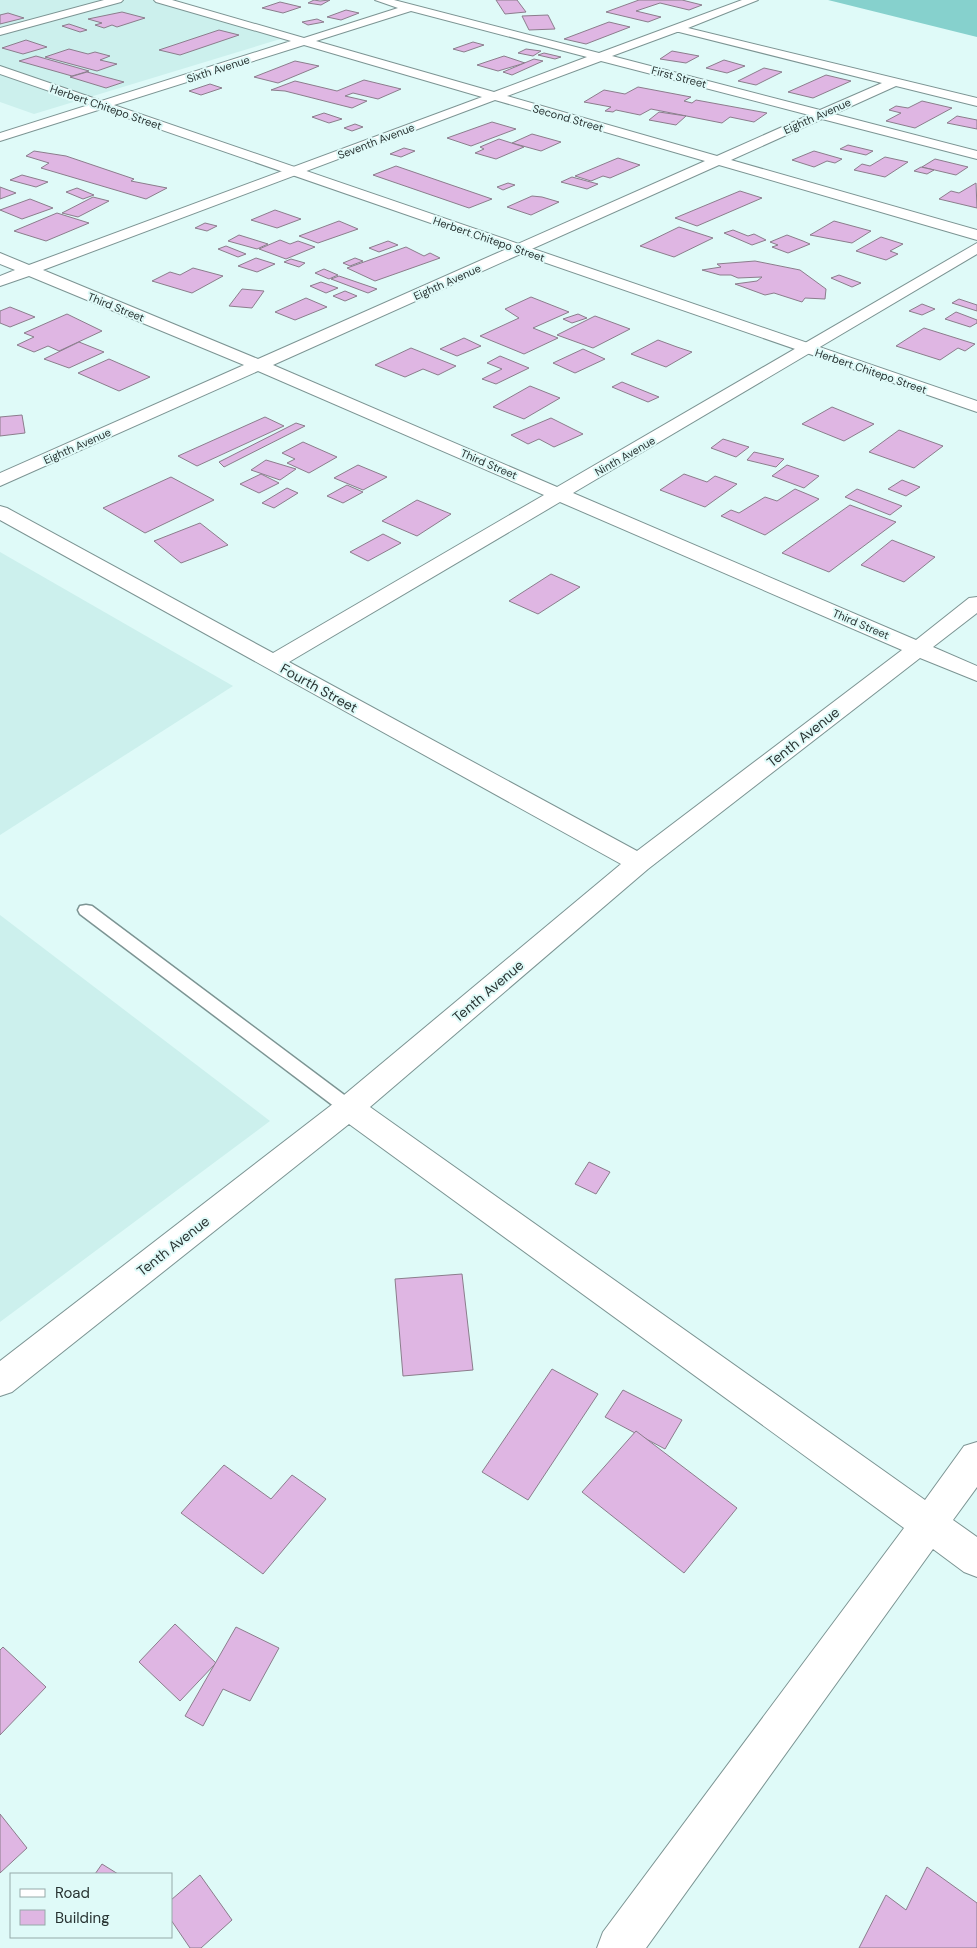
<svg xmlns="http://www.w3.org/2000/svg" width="977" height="1948" font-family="'DM Sans',sans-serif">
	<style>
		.built { fill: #ccf0ed }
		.green { fill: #86d1cd }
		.building { fill: #dfb6e3; stroke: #8b7d8c }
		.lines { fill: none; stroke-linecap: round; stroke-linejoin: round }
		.service-casing { stroke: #7c9493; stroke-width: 3 }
		.minor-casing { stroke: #7c9493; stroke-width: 2 }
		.secondary-casing { stroke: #7c9493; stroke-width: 2 }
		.service { fill: #fff; fill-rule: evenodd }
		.minor { fill: #fff; fill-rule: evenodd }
		.secondary { fill: #fff; fill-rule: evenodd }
		.labels { text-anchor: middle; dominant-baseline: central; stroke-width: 4; stroke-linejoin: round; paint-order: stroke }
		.far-street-label { font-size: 11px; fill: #283332; stroke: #dffaf8 }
		.street-label { font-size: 14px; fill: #283332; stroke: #dffaf8 }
	</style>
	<rect width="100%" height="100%" fill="#dffaf8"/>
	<!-- built -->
	<g class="built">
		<polygon points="0,0 158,0 287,37 34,114 0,102"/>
		<polygon points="0,552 233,686 0,835"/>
		<polygon points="0,915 270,1121 0,1322"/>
	</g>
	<!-- green -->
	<polygon class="green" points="828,0 977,0 977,37"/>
	<!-- building -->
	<g class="building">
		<polygon points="314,0 320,1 330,0 321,5 308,3"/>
		<polygon points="496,0 517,0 526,12 505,14"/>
		<polygon points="639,0 682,0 702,5 689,10 660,3 636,11 661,17 648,22 606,12"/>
		<polygon points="280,2 301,7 283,13 262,8"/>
		<polygon points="346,10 359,13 341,20 327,17"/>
		<polygon points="122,12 145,18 117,27 112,25 104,28 95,25 102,23 88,19"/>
		<polygon points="8,13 24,18 0,24 0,15"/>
		<polygon points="548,15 555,29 529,30 522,16"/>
		<polygon points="317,19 324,22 308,25 302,22"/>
		<polygon points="609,22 630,27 586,44 564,39"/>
		<polygon points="69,24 87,30 80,32 62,26"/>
		<polygon points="219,30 239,35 180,55 159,50"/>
		<polygon points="26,40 47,47 23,54 2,48"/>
		<polygon points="473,42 484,45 464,52 453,49"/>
		<polygon points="69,49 88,54 95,52 110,56 100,60 117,64 97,71 45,57"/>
		<polygon points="526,49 541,51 533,56 518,53"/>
		<polygon points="672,51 699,56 686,63 660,59"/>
		<polygon points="544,53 561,57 555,59 538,55"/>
		<polygon points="36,56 89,71 72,76 19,61"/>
		<polygon points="504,56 525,63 498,71 477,65"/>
		<polygon points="534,59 543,61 512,75 503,72"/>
		<polygon points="724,60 745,66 727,73 706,68"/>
		<polygon points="295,61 319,66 278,83 254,77"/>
		<polygon points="764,68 782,72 756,85 738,81"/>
		<polygon points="87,72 124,82 106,88 70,77"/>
		<polygon points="826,75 851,81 813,98 788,92"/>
		<polygon points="364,80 401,89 378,99 353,93 345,96 367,101 352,108 285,91 271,90 295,81 337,91"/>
		<polygon points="210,84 222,88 201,95 189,91"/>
		<polygon points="638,87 691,97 684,101 692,103 696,100 767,113 754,122 730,117 722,123 651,109 640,115 616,110 613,112 605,111 611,107 584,102 604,90 625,94"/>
		<polygon points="922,101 952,108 915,128 886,121 901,113 889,110 896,106 908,108"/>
		<polygon points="659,112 686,116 676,125 649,120"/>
		<polygon points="324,113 342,119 329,123 312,117"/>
		<polygon points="957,116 977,120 977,129 947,123"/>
		<polygon points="492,122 516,129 471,146 447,138"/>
		<polygon points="355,124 363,127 352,131 344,128"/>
		<polygon points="532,134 561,142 541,151 512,143"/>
		<polygon points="499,139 524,147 496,159 475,153 484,149 480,147"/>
		<polygon points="848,145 873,151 866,155 840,149"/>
		<polygon points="404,148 415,151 401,157 390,154"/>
		<polygon points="34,151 66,156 134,179 131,181 167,188 146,199 41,168 49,163 26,156"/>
		<polygon points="814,151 842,159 835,163 827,161 814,167 792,160"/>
		<polygon points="885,157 908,162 885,177 854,170 862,164 870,166"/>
		<polygon points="618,158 640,165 610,178 603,176 591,181 575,176"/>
		<polygon points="935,159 968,167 956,175 922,167"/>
		<polygon points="396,166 492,199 469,208 373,175"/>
		<polygon points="921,167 934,170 927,174 914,171"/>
		<polygon points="22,175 48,182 36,187 10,180"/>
		<polygon points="572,177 598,184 587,189 561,182"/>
		<polygon points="508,183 515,185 503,190 497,187"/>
		<polygon points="976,183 977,208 939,199 951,191 959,193"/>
		<polygon points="0,187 16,193 0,199"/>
		<polygon points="77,188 94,195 83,199 66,192"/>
		<polygon points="740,191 762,198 697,226 675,218"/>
		<polygon points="532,196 542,197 559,202 531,215 507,207"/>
		<polygon points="93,197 109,201 78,217 62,213"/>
		<polygon points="30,199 53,208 22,219 0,210"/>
		<polygon points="275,210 301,219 277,228 251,220"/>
		<polygon points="57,213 89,223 46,241 14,231"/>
		<polygon points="339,221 358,229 318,243 299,236"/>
		<polygon points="834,221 871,231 852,243 810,235"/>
		<polygon points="205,223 217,226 207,231 195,228"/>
		<polygon points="679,227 713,238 674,257 640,246"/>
		<polygon points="733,230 748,236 754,234 766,240 752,245 724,233"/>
		<polygon points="239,235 268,244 257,249 228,241"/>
		<polygon points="787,235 803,241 810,244 788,253 772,247 778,245 770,242"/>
		<polygon points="881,237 903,244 890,251 898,254 886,260 856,251"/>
		<polygon points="280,240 290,244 298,241 315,247 286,259 259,249"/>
		<polygon points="388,241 398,245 379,252 369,248"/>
		<polygon points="226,246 246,254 238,257 218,249"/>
		<polygon points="406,247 424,256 430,253 440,258 375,281 347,268"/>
		<polygon points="256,258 275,264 257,272 238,266"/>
		<polygon points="355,258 363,261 350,266 343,263"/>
		<polygon points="291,259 305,263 299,267 284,262"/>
		<polygon points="755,261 800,270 826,289 825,299 805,298 802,302 774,293 765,295 735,284 757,281 762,277 738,278 731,275 720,275 702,270 721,267 717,264"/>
		<polygon points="193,268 223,276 192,293 152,281 170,272 180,275"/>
		<polygon points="324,269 338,275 329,279 315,273"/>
		<polygon points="839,275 861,283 852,287 831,278"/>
		<polygon points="339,276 377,289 368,293 331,279"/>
		<polygon points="321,282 338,288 326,293 310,286"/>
		<polygon points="242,289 264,291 252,308 229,306"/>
		<polygon points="345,291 357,296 345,301 333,296"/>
		<polygon points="531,297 569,312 533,328 558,338 524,354 480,336 519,318 505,309"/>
		<polygon points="306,298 327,307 295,320 275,312"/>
		<polygon points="959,299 977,305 977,311 952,303"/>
		<polygon points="922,304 935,309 922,315 909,311"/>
		<polygon points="10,307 35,317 10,327 0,323 0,311"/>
		<polygon points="956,312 977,320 977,323 970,327 945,319"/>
		<polygon points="67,314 102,331 59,351 48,346 34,352 17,345 34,337 24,333"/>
		<polygon points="578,314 587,318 572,323 563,319"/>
		<polygon points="595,316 630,329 593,348 557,335"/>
		<polygon points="924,328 975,344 965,351 958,348 940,360 896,346"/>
		<polygon points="464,338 481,346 457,356 440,349"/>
		<polygon points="658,340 677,347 692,352 666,367 631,354"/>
		<polygon points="79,342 104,352 69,368 44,359"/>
		<polygon points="411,348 456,366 438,375 423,369 405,377 375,365"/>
		<polygon points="583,349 605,359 575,373 553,363"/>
		<polygon points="500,356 529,368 496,384 482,379 502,369 487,363"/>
		<polygon points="109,359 150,377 119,391 78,373"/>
		<polygon points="622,382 659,397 648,402 612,387"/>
		<polygon points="530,386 560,398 524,419 493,407"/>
		<polygon points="832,407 874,424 844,441 802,424"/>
		<polygon points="22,415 25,433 0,436 0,417"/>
		<polygon points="265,417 284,426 197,466 178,456"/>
		<polygon points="551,418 583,434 554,447 539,439 528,444 511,435"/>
		<polygon points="296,423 305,426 224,467 219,462"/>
		<polygon points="899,430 943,446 914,468 869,452"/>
		<polygon points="723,439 749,447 736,457 711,448"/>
		<polygon points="303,442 337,457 309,473 287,463 295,459 282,453"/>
		<polygon points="754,452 784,459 776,467 747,460"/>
		<polygon points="266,460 296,469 280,480 251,470"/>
		<polygon points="358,465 387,477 363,490 334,478"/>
		<polygon points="787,465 819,476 804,488 772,476"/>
		<polygon points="261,474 279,483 259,493 240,484"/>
		<polygon points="684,474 707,482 715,476 737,484 705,507 660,490"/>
		<polygon points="171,477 214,500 145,533 103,508"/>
		<polygon points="902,480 920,487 906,496 888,489"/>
		<polygon points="347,485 363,492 343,503 327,496"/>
		<polygon points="287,488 298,493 274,508 262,503"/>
		<polygon points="795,489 819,499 765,535 721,516 731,510 739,513 765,497 777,501"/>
		<polygon points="857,489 902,506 890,515 845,497"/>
		<polygon points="417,500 451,514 417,536 382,521"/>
		<polygon points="850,505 896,522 829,572 782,553"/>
		<polygon points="200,523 228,545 181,563 154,541"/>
		<polygon points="383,534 401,543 368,561 350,552"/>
		<polygon points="892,540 935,557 904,582 861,565"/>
		<polygon points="551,574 580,587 538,614 509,601"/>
		<polygon points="589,1162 610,1172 596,1194 575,1184"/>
		<polygon points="462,1274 473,1370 403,1376 395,1279"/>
		<polygon points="552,1369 598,1394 528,1500 482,1472"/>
		<polygon points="623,1390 682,1420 665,1449 605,1417"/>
		<polygon points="636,1431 737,1508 684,1573 582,1492"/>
		<polygon points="224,1465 271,1499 292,1475 326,1499 263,1574 181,1513"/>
		<polygon points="175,1624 216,1663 180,1701 139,1662"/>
		<polygon points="236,1627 279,1648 250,1701 223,1689 203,1726 185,1716"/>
		<polygon points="3,1647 46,1687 0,1735 0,1650"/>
		<polygon points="0,1814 27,1848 0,1873"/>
		<polygon points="102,1864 118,1874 95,1874"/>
		<polygon points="927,1867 977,1903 977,1948 859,1948 886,1895 906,1910"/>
		<polygon points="200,1875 232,1920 201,1948 190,1948 171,1920 171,1900"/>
	</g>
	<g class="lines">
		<defs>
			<polygon id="service" points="86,905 92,906 355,1103 358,1108 355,1113 349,1115 343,1113 80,914 78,910 80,906"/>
			<g id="minor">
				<polygon points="104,0 123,0 121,2 0,35 0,28"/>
				<path d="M154 0H172L304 38 398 8 375 0H394L599 53 742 0H758L688 28 977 98V106L896 86 834 114 977 151V159L822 119 731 160 977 230V240L719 165 273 365 557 487 977 243V254L573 493 916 640 969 598 977 597V613L933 647 977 666V681L920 658 648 869 370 1107 925 1500 964 1446 977 1442V1487L953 1520 977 1537V1577L964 1572 933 1549 646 1948H597L603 1932 904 1528 349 1124 12 1392 0 1396V1361L338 1100 621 864 0 520V506L7 508 273 653 544 495 258 371 0 486V473L244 365 29 276 0 286V276L15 270 0 264V253L29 265 482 97 304 45 0 141V133L291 41 156 2ZM411 11 587 57 494 92 316 41ZM677 32H679L882 83 820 110 612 56ZM601 61 809 115 717 156 507 96ZM495 100 705 161 258 359 43 270ZM560 502 902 650 637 851 289 662Z"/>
			</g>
			<polygon id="secondary" points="0,66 977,401 977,412 0,74"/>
		</defs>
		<!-- service casing -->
		<use href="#service" class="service-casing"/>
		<!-- minor casing -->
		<use href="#minor" class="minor-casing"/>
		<!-- secondary casing -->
		<use href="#secondary" class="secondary-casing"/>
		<!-- service -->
		<use href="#service" class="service"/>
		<!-- minor -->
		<use href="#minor" class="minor"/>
		<!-- secondary -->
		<use href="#secondary" class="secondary"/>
	</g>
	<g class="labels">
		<!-- far-street labels -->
		<g class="far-street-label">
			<text transform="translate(218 69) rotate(-18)">Sixth Avenue</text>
			<text transform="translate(679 77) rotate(15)">First Street</text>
			<text transform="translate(106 107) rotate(19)">Herbert Chitepo Street</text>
			<text transform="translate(817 116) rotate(-24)">Eighth Avenue</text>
			<text transform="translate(568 118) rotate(16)">Second Street</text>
			<text transform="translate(376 141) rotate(-21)">Seventh Avenue</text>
			<text transform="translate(489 239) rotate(19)">Herbert Chitepo Street</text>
			<text transform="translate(447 282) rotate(-24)">Eighth Avenue</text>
			<text transform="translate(116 307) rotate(22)">Third Street</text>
			<text transform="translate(871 371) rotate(19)">Herbert Chitepo Street</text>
			<text transform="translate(77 446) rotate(-24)">Eighth Avenue</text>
			<text transform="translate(625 456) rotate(-30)">Ninth Avenue</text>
			<text transform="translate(489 464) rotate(23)">Third Street</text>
			<text transform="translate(861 624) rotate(23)">Third Street</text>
		</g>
		<!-- street labels -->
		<g class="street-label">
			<text transform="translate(319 688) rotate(29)">Fourth Street</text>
			<text transform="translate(803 737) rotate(-38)">Tenth Avenue</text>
			<text transform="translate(488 991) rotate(-40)">Tenth Avenue</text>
			<text transform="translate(173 1246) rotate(-38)">Tenth Avenue</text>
		</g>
	</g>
	<!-- legend -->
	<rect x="10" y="1873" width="162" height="65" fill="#dffaf8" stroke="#96aaa9"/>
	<rect x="20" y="1889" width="25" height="8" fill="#ffffff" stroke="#96aaa9"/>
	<text x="55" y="1898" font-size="15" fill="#283332">Road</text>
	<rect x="20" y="1910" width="25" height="15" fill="#dfb6e3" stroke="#96aaa9"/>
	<text x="55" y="1923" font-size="15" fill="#283332">Building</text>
</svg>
